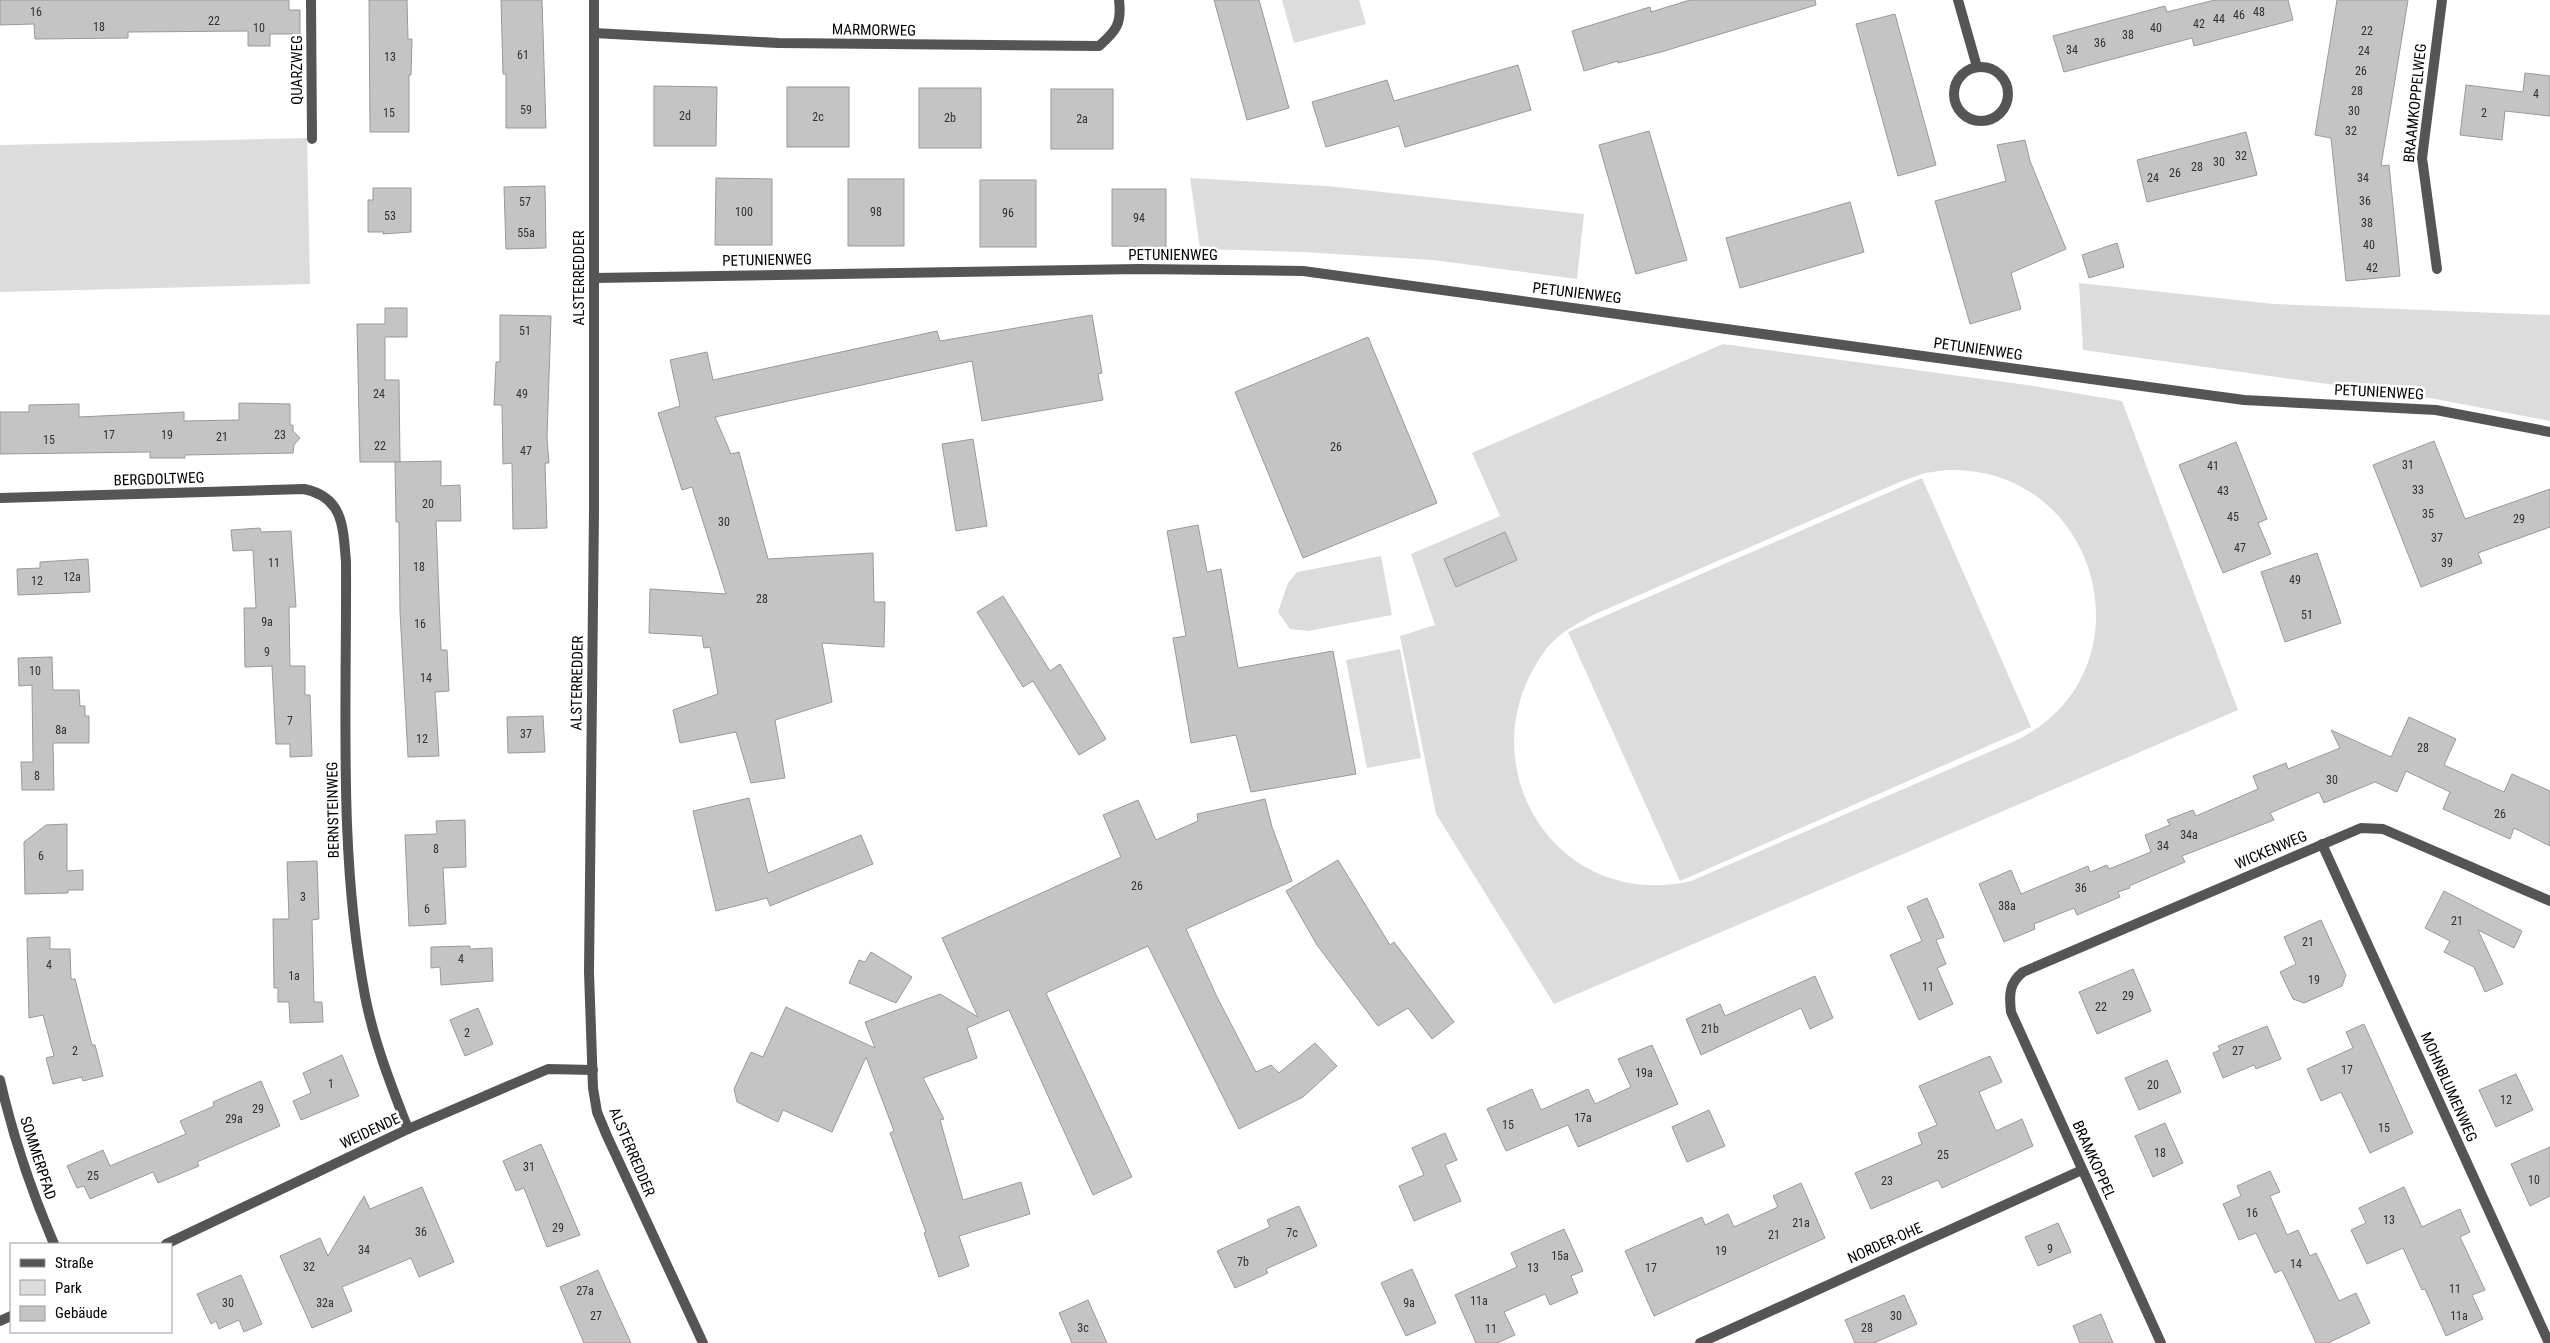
<svg xmlns="http://www.w3.org/2000/svg" width="2550" height="1343" font-family="'Roboto Condensed',sans-serif">
	<style>
		.green { fill: #dcdcdc; fill-rule: evenodd }
		.building { fill: #c4c4c4; stroke: #999 }
		.lines { fill: none; stroke-linecap: round; stroke-linejoin: round }
		.minor { stroke: #555; stroke-width: 10 }
		.labels { text-anchor: middle; dominant-baseline: central; stroke-width: 5; stroke-linejoin: round; paint-order: stroke }
		.number-label { font-size: 12px; fill: #313131 }
		.street-label { font-size: 15px; fill: #000; stroke: #fff }
	</style>
	<rect width="100%" height="100%" fill="#fff"/>
	<!-- green -->
	<g class="green">
		<polygon points="1282,0 1359,0 1366,24 1294,43"/>
		<polygon points="307,138 310,284 0,292 0,145"/>
		<polygon points="1190,178 1327,186 1584,214 1577,279 1433,260 1302,252 1200,249"/>
		<polygon points="2079,283 2274,304 2550,315 2550,421 2436,399 2083,350"/>
		<path d="M1723 344 2027 385 2122 401 2238 710 1554 1004 1436 814 1400 636 1435 625 1411 554 1500 516 1472 453ZM1947 470C2100 465 2155 671 2017 740L1691 881C1553 913 1462 758 1547 648 1559 633 1577 624 1593 615L1902 481 1925 473Z"/>
		<polygon points="1922,478 2031,727 1680,881 1568,632"/>
		<polygon points="1381,556 1392,615 1308,631 1290,629 1278,612 1288,583 1297,572"/>
		<polygon points="1400,649 1421,758 1367,768 1346,660"/>
	</g>
	<!-- building -->
	<g class="building">
		<polygon points="0,0 289,0 289,10 300,10 300,34 270,34 270,46 248,46 248,31 128,32 128,38 35,39 34,24 0,25"/>
		<polygon points="369,0 407,0 408,39 412,39 411,75 409,75 409,132 370,132"/>
		<polygon points="501,0 542,0 546,128 506,128 506,74 503,74"/>
		<polygon points="1214,0 1259,0 1289,108 1247,120"/>
		<polygon points="1690,0 1815,0 1816,5 1661,52 1618,63 1618,61 1584,71 1572,31 1650,7 1651,12"/>
		<polygon points="2215,0 2288,0 2293,20 2194,46 2192,38 2064,72 2053,36 2165,6 2167,12"/>
		<polygon points="2337,0 2408,0 2381,166 2389,165 2400,276 2346,281 2331,138 2315,135"/>
		<polygon points="1895,14 1936,165 1898,176 1856,24"/>
		<polygon points="1518,65 1531,110 1405,147 1399,126 1326,147 1312,102 1387,80 1394,101"/>
		<polygon points="2525,73 2550,76 2550,116 2505,111 2502,140 2460,135 2466,85 2523,92"/>
		<polygon points="654,86 717,87 716,146 654,146"/>
		<rect x="787" y="87" width="62" height="60"/>
		<rect x="919" y="88" width="62" height="60"/>
		<rect x="1051" y="89" width="62" height="60"/>
		<polygon points="1649,131 1687,260 1636,274 1599,145"/>
		<polygon points="2246,132 2257,175 2147,202 2137,160"/>
		<polygon points="2025,140 2030,161 2066,249 2011,273 2021,309 1970,324 1935,201 2006,181 1997,145"/>
		<polygon points="716,178 772,179 772,245 715,245"/>
		<rect x="848" y="179" width="56" height="67"/>
		<rect x="980" y="180" width="56" height="67"/>
		<polygon points="545,186 546,248 506,249 504,187"/>
		<polygon points="373,188 411,188 411,232 383,234 384,232 368,232 368,200 373,200"/>
		<polygon points="1112,189 1166,189 1166,247 1112,246"/>
		<polygon points="1850,202 1864,252 1740,288 1726,238"/>
		<polygon points="2117,243 2124,267 2089,278 2082,255"/>
		<polygon points="385,308 407,308 407,337 385,337 385,380 399,380 400,462 360,462 357,324 385,324"/>
		<polygon points="500,315 551,316 547,438 549,463 545,463 547,528 513,529 512,463 503,464 502,405 494,405 496,362 500,362"/>
		<polygon points="1092,315 1102,373 1098,374 1103,400 982,421 972,361 715,417 731,454 739,452 768,559 873,553 874,602 885,602 884,647 822,643 832,702 775,720 785,778 751,783 736,732 680,743 673,710 718,694 710,647 704,648 702,636 649,633 650,589 726,594 692,487 682,490 658,413 680,406 670,360 707,352 713,380 937,331 940,341"/>
		<polygon points="1368,337 1437,503 1303,558 1235,392"/>
		<polygon points="239,403 290,404 290,425 293,425 293,431 300,438 294,445 293,453 185,455 185,458 150,458 150,452 0,454 0,412 29,412 29,405 79,404 79,417 184,412 184,421 239,420"/>
		<polygon points="973,439 987,526 956,531 942,444"/>
		<polygon points="2434,441 2465,519 2550,489 2550,527 2478,553 2482,563 2421,587 2373,465"/>
		<polygon points="2236,442 2267,519 2258,523 2271,554 2223,573 2179,465"/>
		<polygon points="441,461 441,486 460,485 461,521 436,521 441,650 447,650 449,691 435,692 439,756 408,757 400,612 399,522 396,522 395,462"/>
		<polygon points="1198,525 1207,572 1221,569 1238,668 1333,651 1356,774 1251,792 1236,735 1191,743 1173,638 1186,636 1167,531"/>
		<polygon points="260,528 261,532 291,531 296,607 289,607 290,666 305,666 305,695 310,695 312,756 290,757 290,744 276,744 272,666 245,667 244,608 256,608 253,550 233,551 231,530"/>
		<polygon points="1505,532 1517,560 1456,587 1444,559"/>
		<polygon points="2317,553 2341,623 2285,642 2261,572"/>
		<polygon points="88,559 90,592 18,595 17,569 40,568 40,562"/>
		<polygon points="1003,596 1050,671 1060,664 1106,739 1079,755 1033,681 1023,687 977,612"/>
		<polygon points="52,657 53,690 79,690 80,706 85,706 85,716 89,716 89,743 53,743 54,790 22,790 21,762 33,762 32,685 19,686 18,658"/>
		<polygon points="543,716 545,752 508,753 507,717"/>
		<polygon points="2409,717 2456,739 2444,765 2504,792 2512,774 2550,791 2550,846 2514,828 2510,839 2443,809 2450,792 2406,771 2397,792 2375,782 2324,803 2319,792 2270,813 2274,820 2182,856 2185,862 2129,886 2130,888 2118,892 2120,897 2077,915 2074,908 2034,924 2035,929 2004,942 1979,884 2011,870 2021,894 2088,866 2090,872 2107,865 2109,869 2151,852 2145,835 2170,825 2167,820 2193,810 2196,816 2258,789 2253,776 2286,763 2288,769 2340,748 2331,730 2391,757"/>
		<polygon points="749,798 768,873 861,835 873,864 770,906 767,898 716,911 693,811"/>
		<polygon points="1265,799 1272,827 1292,881 1186,929 1217,997 1256,1072 1271,1065 1279,1073 1315,1043 1337,1066 1303,1097 1239,1129 1148,946 1046,993 1132,1177 1093,1195 1009,1010 967,1028 977,1058 923,1078 944,1119 940,1120 963,1200 1021,1182 1030,1214 959,1236 969,1266 939,1277 924,1233 926,1232 890,1133 894,1131 866,1057 832,1132 783,1110 778,1122 737,1102 734,1089 751,1052 763,1057 786,1007 875,1048 865,1022 940,994 978,1017 942,938 1121,857 1103,815 1138,800 1156,840 1198,821 1197,814"/>
		<polygon points="465,820 466,867 443,868 446,924 409,926 405,835 437,834 436,821"/>
		<polygon points="67,824 67,871 83,870 83,890 68,890 68,893 25,894 24,842 46,825"/>
		<polygon points="1338,860 1390,945 1394,942 1454,1022 1432,1039 1408,1008 1378,1026 1317,945 1286,891"/>
		<polygon points="317,861 319,919 312,920 314,1002 322,1002 323,1022 290,1023 289,1002 278,1002 278,988 274,988 273,919 289,919 287,862"/>
		<polygon points="2444,891 2522,931 2514,948 2478,930 2503,984 2485,992 2474,967 2444,952 2450,941 2425,928"/>
		<polygon points="1927,898 1944,937 1936,940 1946,964 1937,968 1953,1004 1919,1020 1890,955 1922,941 1907,907"/>
		<polygon points="2321,920 2346,975 2342,986 2304,1003 2293,999 2280,972 2296,964 2284,937"/>
		<polygon points="50,937 50,949 70,949 71,979 75,979 92,1045 95,1045 103,1076 83,1081 82,1077 53,1084 46,1058 54,1056 43,1015 29,1018 27,938"/>
		<polygon points="470,946 470,949 492,948 493,981 441,985 440,967 431,968 431,947"/>
		<polygon points="871,952 912,977 896,1003 849,983 859,960 865,962"/>
		<polygon points="2133,969 2151,1011 2097,1034 2079,992"/>
		<polygon points="1815,976 1833,1018 1810,1029 1801,1008 1701,1055 1686,1019 1720,1004 1725,1016"/>
		<polygon points="478,1008 493,1044 465,1056 450,1020"/>
		<polygon points="2364,1024 2413,1133 2370,1153 2341,1092 2321,1101 2307,1069 2353,1048 2346,1032"/>
		<polygon points="2267,1026 2281,1059 2256,1069 2254,1065 2223,1078 2213,1053 2220,1050 2218,1046"/>
		<polygon points="1652,1045 1678,1104 1578,1147 1568,1125 1506,1151 1487,1109 1532,1089 1541,1110 1588,1089 1595,1104 1631,1087 1618,1059"/>
		<polygon points="342,1055 359,1096 301,1120 293,1101 311,1093 303,1073"/>
		<polygon points="1990,1056 2002,1082 1979,1092 1996,1131 2022,1119 2033,1146 1942,1188 1938,1180 1871,1209 1855,1173 1922,1144 1918,1133 1937,1125 1919,1086"/>
		<polygon points="2167,1060 2181,1092 2139,1110 2125,1078"/>
		<polygon points="2516,1074 2533,1110 2496,1127 2479,1090"/>
		<polygon points="261,1081 280,1126 197,1162 199,1166 158,1183 153,1172 90,1199 84,1186 77,1188 67,1166 103,1150 110,1166 186,1134 180,1121 214,1106 213,1102"/>
		<polygon points="1709,1110 1725,1146 1687,1162 1672,1127"/>
		<polygon points="2165,1123 2183,1163 2153,1177 2135,1136"/>
		<polygon points="1445,1133 1457,1160 1445,1165 1461,1201 1414,1221 1399,1186 1424,1175 1412,1148"/>
		<polygon points="541,1144 580,1235 547,1247 524,1188 516,1191 503,1161"/>
		<polygon points="2550,1147 2550,1196 2530,1206 2511,1164"/>
		<polygon points="2270,1171 2280,1192 2270,1196 2287,1235 2298,1230 2310,1256 2316,1253 2339,1301 2356,1293 2370,1323 2328,1343 2316,1343 2282,1270 2275,1273 2256,1233 2239,1240 2223,1204 2241,1196 2237,1186"/>
		<polygon points="1801,1183 1825,1238 1654,1316 1625,1251 1702,1217 1705,1225 1728,1214 1734,1227 1778,1207 1773,1196"/>
		<polygon points="422,1187 454,1262 419,1277 411,1258 342,1287 352,1311 312,1328 280,1256 320,1238 328,1256 364,1196 370,1209"/>
		<polygon points="2404,1187 2422,1227 2460,1209 2470,1232 2460,1237 2485,1290 2472,1295 2483,1319 2446,1336 2425,1289 2422,1290 2403,1248 2367,1264 2351,1230 2366,1223 2359,1208"/>
		<polygon points="1299,1206 1317,1246 1266,1269 1268,1273 1235,1288 1217,1251 1270,1227 1267,1220"/>
		<polygon points="2058,1223 2071,1252 2038,1266 2025,1237"/>
		<polygon points="1564,1229 1583,1271 1571,1276 1578,1293 1550,1305 1545,1294 1504,1312 1515,1335 1497,1343 1476,1343 1455,1295 1517,1267 1511,1253"/>
		<polygon points="1412,1269 1436,1323 1406,1336 1381,1283"/>
		<polygon points="598,1270 609,1295 631,1343 584,1343 560,1287"/>
		<polygon points="241,1275 262,1324 244,1332 239,1320 219,1329 216,1321 211,1324 197,1294"/>
		<polygon points="1904,1295 1917,1324 1874,1343 1855,1343 1845,1320"/>
		<polygon points="1088,1300 1107,1343 1072,1343 1059,1313"/>
		<polygon points="2101,1314 2113,1343 2080,1343 2073,1326"/>
	</g>
	<g class="lines">
		<!-- minor -->
		<g class="minor">
			<polyline points="311,0 312,139"/>
			<polyline points="594,0 594,510 589,972 593,1088 597,1112 607,1136 703,1343"/>
			<polyline points="1958,0 1977,67"/>
			<path d="M594 33 778 43 1099 46C1116 31 1122 24 1119 0"/>
			<circle cx="1981" cy="94" r="27"/>
			<polyline points="2437,269 2422,158 2442,0"/>
			<polyline points="594,278 1139,269 1303,271 2244,400 2436,410 2550,432"/>
			<path d="M0 498 304 489C344 497 343 528 346 562 347 706 338 853 365 996 374 1042 391 1085 408 1129"/>
			<polyline points="2322,844 2549,1343"/>
			<path d="M0 1080C13 1137 31 1190 54 1244"/>
			<polyline points="166,1244 408,1129 548,1069 593,1070"/>
			<polyline points="0,1321 11,1316"/>
			<polyline points="1700,1343 2082,1170"/>
			<path d="M2161 1343 2011 1012C2009 995 2009 983 2023 972L2361 828 2383 829 2550 901"/>
		</g>
	</g>
	<g class="labels">
		<!-- number labels -->
		<g class="number-label">
			<text x="36" y="12">16</text>
			<text x="2259" y="12">48</text>
			<text x="2239" y="15">46</text>
			<text x="2219" y="19">44</text>
			<text x="214" y="21">22</text>
			<text x="2199" y="24">42</text>
			<text x="99" y="27">18</text>
			<text x="259" y="28">10</text>
			<text x="2156" y="28">40</text>
			<text x="2367" y="31">22</text>
			<text x="2128" y="35">38</text>
			<text x="2100" y="43">36</text>
			<text x="2072" y="50">34</text>
			<text x="2364" y="51">24</text>
			<text x="523" y="55">61</text>
			<text x="390" y="57">13</text>
			<text x="2361" y="71">26</text>
			<text x="2357" y="91">28</text>
			<text x="2536" y="94">4</text>
			<text x="526" y="110">59</text>
			<text x="2354" y="111">30</text>
			<text x="389" y="113">15</text>
			<text x="2484" y="113">2</text>
			<text x="685" y="116">2d</text>
			<text x="818" y="117">2c</text>
			<text x="950" y="118">2b</text>
			<text x="1082" y="119">2a</text>
			<text x="2351" y="131">32</text>
			<text x="2241" y="156">32</text>
			<text x="2219" y="162">30</text>
			<text x="2197" y="167">28</text>
			<text x="2175" y="173">26</text>
			<text x="2153" y="178">24</text>
			<text x="2363" y="178">34</text>
			<text x="2365" y="201">36</text>
			<text x="525" y="202">57</text>
			<text x="744" y="212">100</text>
			<text x="876" y="212">98</text>
			<text x="1008" y="213">96</text>
			<text x="390" y="216">53</text>
			<text x="1139" y="218">94</text>
			<text x="2367" y="223">38</text>
			<text x="526" y="233">55a</text>
			<text x="2369" y="245">40</text>
			<text x="2372" y="268">42</text>
			<text x="525" y="331">51</text>
			<text x="379" y="394">24</text>
			<text x="522" y="394">49</text>
			<text x="109" y="435">17</text>
			<text x="167" y="435">19</text>
			<text x="280" y="435">23</text>
			<text x="222" y="437">21</text>
			<text x="49" y="440">15</text>
			<text x="380" y="446">22</text>
			<text x="1336" y="447">26</text>
			<text x="526" y="451">47</text>
			<text x="2408" y="465">31</text>
			<text x="2213" y="466">41</text>
			<text x="2418" y="490">33</text>
			<text x="2223" y="491">43</text>
			<text x="428" y="504">20</text>
			<text x="2428" y="514">35</text>
			<text x="2233" y="517">45</text>
			<text x="2519" y="519">29</text>
			<text x="724" y="522">30</text>
			<text x="2437" y="538">37</text>
			<text x="2240" y="548">47</text>
			<text x="274" y="563">11</text>
			<text x="2447" y="563">39</text>
			<text x="419" y="567">18</text>
			<text x="72" y="577">12a</text>
			<text x="2295" y="580">49</text>
			<text x="37" y="581">12</text>
			<text x="762" y="599">28</text>
			<text x="2307" y="615">51</text>
			<text x="267" y="622">9a</text>
			<text x="420" y="624">16</text>
			<text x="267" y="652">9</text>
			<text x="35" y="671">10</text>
			<text x="426" y="678">14</text>
			<text x="290" y="721">7</text>
			<text x="61" y="730">8a</text>
			<text x="526" y="734">37</text>
			<text x="422" y="739">12</text>
			<text x="2423" y="748">28</text>
			<text x="37" y="776">8</text>
			<text x="2332" y="780">30</text>
			<text x="2500" y="814">26</text>
			<text x="2189" y="835">34a</text>
			<text x="2163" y="846">34</text>
			<text x="436" y="849">8</text>
			<text x="41" y="856">6</text>
			<text x="1137" y="886">26</text>
			<text x="2081" y="888">36</text>
			<text x="303" y="897">3</text>
			<text x="2007" y="906">38a</text>
			<text x="427" y="909">6</text>
			<text x="2457" y="921">21</text>
			<text x="2308" y="942">21</text>
			<text x="461" y="959">4</text>
			<text x="49" y="965">4</text>
			<text x="294" y="976">1a</text>
			<text x="2314" y="980">19</text>
			<text x="1928" y="987">11</text>
			<text x="2128" y="996">29</text>
			<text x="2101" y="1007">22</text>
			<text x="1710" y="1029">21b</text>
			<text x="467" y="1033">2</text>
			<text x="75" y="1051">2</text>
			<text x="2238" y="1051">27</text>
			<text x="2347" y="1070">17</text>
			<text x="1644" y="1073">19a</text>
			<text x="331" y="1084">1</text>
			<text x="2153" y="1085">20</text>
			<text x="2506" y="1100">12</text>
			<text x="258" y="1109">29</text>
			<text x="1583" y="1118">17a</text>
			<text x="234" y="1119">29a</text>
			<text x="1508" y="1125">15</text>
			<text x="2384" y="1128">15</text>
			<text x="2160" y="1153">18</text>
			<text x="1943" y="1155">25</text>
			<text x="529" y="1167">31</text>
			<text x="93" y="1176">25</text>
			<text x="2534" y="1180">10</text>
			<text x="1887" y="1181">23</text>
			<text x="2252" y="1213">16</text>
			<text x="2389" y="1220">13</text>
			<text x="1801" y="1223">21a</text>
			<text x="558" y="1228">29</text>
			<text x="421" y="1232">36</text>
			<text x="1292" y="1233">7c</text>
			<text x="1774" y="1235">21</text>
			<text x="2050" y="1249">9</text>
			<text x="364" y="1250">34</text>
			<text x="1721" y="1251">19</text>
			<text x="1560" y="1256">15a</text>
			<text x="1243" y="1262">7b</text>
			<text x="2296" y="1264">14</text>
			<text x="309" y="1267">32</text>
			<text x="1533" y="1268">13</text>
			<text x="1651" y="1268">17</text>
			<text x="2455" y="1289">11</text>
			<text x="585" y="1291">27a</text>
			<text x="1479" y="1301">11a</text>
			<text x="228" y="1303">30</text>
			<text x="325" y="1303">32a</text>
			<text x="1409" y="1303">9a</text>
			<text x="596" y="1316">27</text>
			<text x="1896" y="1316">30</text>
			<text x="2459" y="1316">11a</text>
			<text x="1083" y="1328">3c</text>
			<text x="1867" y="1328">28</text>
			<text x="1491" y="1329">11</text>
		</g>
		<!-- street labels -->
		<g class="street-label">
			<text transform="translate(874 30) rotate(1)">MARMORWEG</text>
			<text transform="translate(297 70) rotate(-90)">QUARZWEG</text>
			<text transform="translate(2415 103) rotate(-84)">BRAAMKOPPELWEG</text>
			<text x="1173" y="255">PETUNIENWEG</text>
			<text transform="translate(767 260) rotate(-1)">PETUNIENWEG</text>
			<text transform="translate(579 278) rotate(-90)">ALSTERREDDER</text>
			<text transform="translate(1577 293) rotate(7)">PETUNIENWEG</text>
			<text transform="translate(1978 349) rotate(8)">PETUNIENWEG</text>
			<text transform="translate(2379 392) rotate(3)">PETUNIENWEG</text>
			<text transform="translate(159 479) rotate(-2)">BERGDOLTWEG</text>
			<text transform="translate(577 683) rotate(-89)">ALSTERREDDER</text>
			<text transform="translate(333 810) rotate(-91)">BERNSTEINWEG</text>
			<text transform="translate(2271 850) rotate(-23)">WICKENWEG</text>
			<text transform="translate(2449 1087) rotate(66)">MOHNBLUMENWEG</text>
			<text transform="translate(370 1131) rotate(-25)">WEIDENDE</text>
			<text transform="translate(632 1152) rotate(67)">ALSTERREDDER</text>
			<text transform="translate(38 1158) rotate(72)">SOMMERPFAD</text>
			<text transform="translate(2094 1160) rotate(66)">BRAMKOPPEL</text>
			<text transform="translate(1885 1243) rotate(-24)">NORDER-OHE</text>
		</g>
	</g>
	<!-- legend -->
	<rect x="10" y="1243" width="162" height="90" fill="#ffffff" stroke="#999999"/>
	<rect x="20" y="1259" width="25" height="8" fill="#555555" stroke="#999999"/>
	<text x="55" y="1268" font-size="15" fill="#000000">Straße</text>
	<rect x="20" y="1280" width="25" height="15" fill="#dcdcdc" stroke="#999999"/>
	<text x="55" y="1293" font-size="15" fill="#000000">Park</text>
	<rect x="20" y="1306" width="25" height="15" fill="#c4c4c4" stroke="#999999"/>
	<text x="55" y="1318" font-size="15" fill="#000000">Gebäude</text>
</svg>
